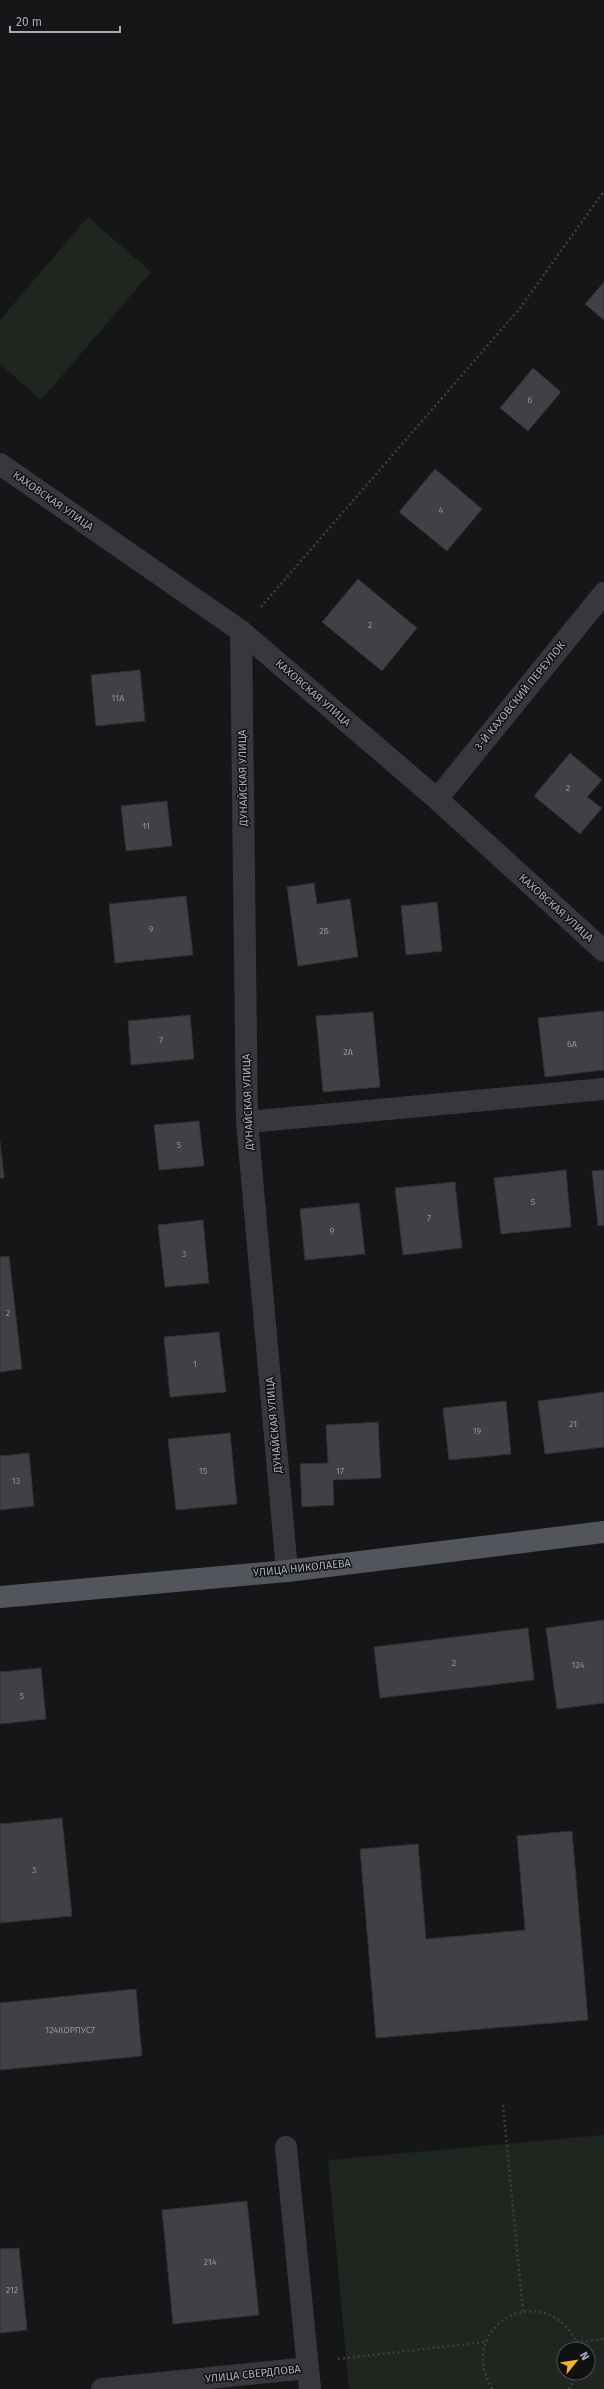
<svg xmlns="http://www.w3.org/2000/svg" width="604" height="2389" font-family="'Fira Sans',sans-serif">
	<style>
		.green { fill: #1e261f; fill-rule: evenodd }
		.building { fill: #404145; stroke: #303034 }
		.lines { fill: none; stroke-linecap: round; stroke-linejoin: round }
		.path { stroke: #3d3f44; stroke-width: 2.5; stroke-dasharray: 2 3; stroke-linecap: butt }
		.minor { stroke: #37383d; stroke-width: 22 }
		.major { stroke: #53555c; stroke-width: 22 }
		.labels { text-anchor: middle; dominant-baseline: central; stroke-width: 3; stroke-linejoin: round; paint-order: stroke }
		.number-label { font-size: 9px; fill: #8e929b }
		.street-label { font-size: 11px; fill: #a8adb8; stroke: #111113 }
	</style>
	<rect width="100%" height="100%" fill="#161618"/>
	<!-- green -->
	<g class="green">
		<polygon points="88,217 151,272 41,400 0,364 0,320"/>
		<path d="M604 2135V2389H349L328 2160ZM564 2349H588V2373H564Z"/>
	</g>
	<!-- building -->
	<g class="building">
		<polygon points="604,282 604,320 585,304"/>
		<polygon points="533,368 561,392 528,431 500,408"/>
		<polygon points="435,469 482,509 447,551 399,512"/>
		<polygon points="358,579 417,628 382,671 322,622"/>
		<polygon points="140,670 145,721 96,726 91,675"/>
		<polygon points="570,753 602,780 587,797 602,808 580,834 534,796"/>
		<polygon points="167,801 172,846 126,851 121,806"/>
		<polygon points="314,883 317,904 350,899 358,957 298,966 287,887"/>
		<polygon points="186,896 193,955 115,963 109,904"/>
		<polygon points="437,902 442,951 406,955 401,906"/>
		<polygon points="604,1011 604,1070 545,1077 538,1018"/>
		<polygon points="373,1012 380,1087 323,1092 316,1016"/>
		<polygon points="190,1015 194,1059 131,1065 128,1021"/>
		<polygon points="199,1121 204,1166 159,1170 154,1125"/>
		<polygon points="0,1142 4,1178 0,1178"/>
		<polygon points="566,1170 571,1227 501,1234 494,1178"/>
		<polygon points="604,1170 604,1225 598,1226 592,1171"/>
		<polygon points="455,1182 462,1248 403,1255 395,1188"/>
		<polygon points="359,1203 365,1254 305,1260 300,1209"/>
		<polygon points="203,1220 209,1283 165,1287 158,1225"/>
		<polygon points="9,1256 22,1369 0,1372 0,1257"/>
		<polygon points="219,1332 226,1392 170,1397 164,1337"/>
		<polygon points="604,1392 604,1447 545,1454 538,1401"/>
		<polygon points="506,1401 511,1454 449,1460 443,1408"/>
		<polygon points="378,1422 381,1478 333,1480 334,1505 302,1507 300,1464 328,1463 326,1425"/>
		<polygon points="230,1433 237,1504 176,1510 168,1439"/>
		<polygon points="29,1453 34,1506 0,1510 0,1456"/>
		<polygon points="604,1620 604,1703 557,1709 546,1628"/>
		<polygon points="528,1628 534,1680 380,1698 374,1647"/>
		<polygon points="41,1668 46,1719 0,1724 0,1672"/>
		<polygon points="62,1818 72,1916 0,1923 0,1824"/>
		<polygon points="572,1831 588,2020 376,2038 360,1849 418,1844 426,1939 525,1930 517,1836"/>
		<polygon points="136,1989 142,2056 0,2070 0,2003"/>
		<polygon points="247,2201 259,2315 173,2324 162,2210"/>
		<polygon points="19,2248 27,2330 0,2333 0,2249"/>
	</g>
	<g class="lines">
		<!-- path -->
		<g class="path">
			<polyline points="261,607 520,308 604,191"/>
			<polyline points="503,2105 523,2311"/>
			<polyline points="576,2342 604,2339"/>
			<polyline points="338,2359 485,2342"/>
			<path d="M492 2389C453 2321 552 2275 579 2349"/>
			<polyline points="569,2389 578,2373"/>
		</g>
		<!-- minor -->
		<g class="minor">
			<polyline points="0,464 241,631 437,799 604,951"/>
			<polyline points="241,631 247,1122 287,1571"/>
			<polyline points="437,799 604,593"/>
			<polyline points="247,1122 604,1089"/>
			<polyline points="286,2147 310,2389"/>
			<polyline points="102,2389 308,2368"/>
		</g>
		<!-- major -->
		<polyline class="major" points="0,1597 287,1571 604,1532"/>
	</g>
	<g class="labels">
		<!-- number labels -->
		<g class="number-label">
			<text x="530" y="400">6</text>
			<text x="441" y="510">4</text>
			<text x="370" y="625">2</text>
			<text x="118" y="698">11А</text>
			<text x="568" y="788">2</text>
			<text x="146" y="826">11</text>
			<text x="151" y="929">9</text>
			<text x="324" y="931">2Б</text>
			<text x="161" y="1040">7</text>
			<text x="572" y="1044">6А</text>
			<text x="348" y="1052">2А</text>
			<text x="179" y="1145">5</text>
			<text x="533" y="1202">5</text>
			<text x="429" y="1218">7</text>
			<text x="332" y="1231">9</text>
			<text x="184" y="1254">3</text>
			<text x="8" y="1313">2</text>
			<text x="195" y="1364">1</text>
			<text x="573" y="1424">21</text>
			<text x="477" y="1431">19</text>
			<text x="203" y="1471">15</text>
			<text x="340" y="1471">17</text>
			<text x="16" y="1481">13</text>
			<text x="454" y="1663">2</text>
			<text x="578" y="1665">124</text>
			<text x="22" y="1696">5</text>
			<text x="34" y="1870">3</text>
			<text x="70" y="2030">124КОРПУС7</text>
			<text x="210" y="2262">214</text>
			<text x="12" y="2290">212</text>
		</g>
		<!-- street labels -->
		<g class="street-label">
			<text transform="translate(53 501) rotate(35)">КАХОВСКАЯ УЛИЦА</text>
			<text transform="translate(313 693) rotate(41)">КАХОВСКАЯ УЛИЦА</text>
			<text transform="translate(520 696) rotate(-51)">3-Й КАХОВСКИЙ ПЕРЕУЛОК</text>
			<text transform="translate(243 778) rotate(-91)">ДУНАЙСКАЯ УЛИЦА</text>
			<text transform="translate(556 908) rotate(42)">КАХОВСКАЯ УЛИЦА</text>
			<text transform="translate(248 1102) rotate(-92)">ДУНАЙСКАЯ УЛИЦА</text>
			<text transform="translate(274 1425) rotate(-95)">ДУНАЙСКАЯ УЛИЦА</text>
			<text transform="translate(302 1568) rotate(-6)">УЛИЦА НИКОЛАЕВА</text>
			<text transform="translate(253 2374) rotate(-6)">УЛИЦА СВЕРДЛОВА</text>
		</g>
	</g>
	<!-- north arrow -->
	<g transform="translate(576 2361) rotate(60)"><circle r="19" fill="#111113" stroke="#4d4f55"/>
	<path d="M0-3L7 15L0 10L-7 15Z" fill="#f2b134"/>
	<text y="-6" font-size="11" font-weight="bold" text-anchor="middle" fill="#a8adb8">N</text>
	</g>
	<!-- scale -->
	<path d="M10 26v6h110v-6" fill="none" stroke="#a8adb8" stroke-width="2"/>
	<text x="16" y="26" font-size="12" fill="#a8adb8" stroke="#111113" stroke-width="3" paint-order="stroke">20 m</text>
</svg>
